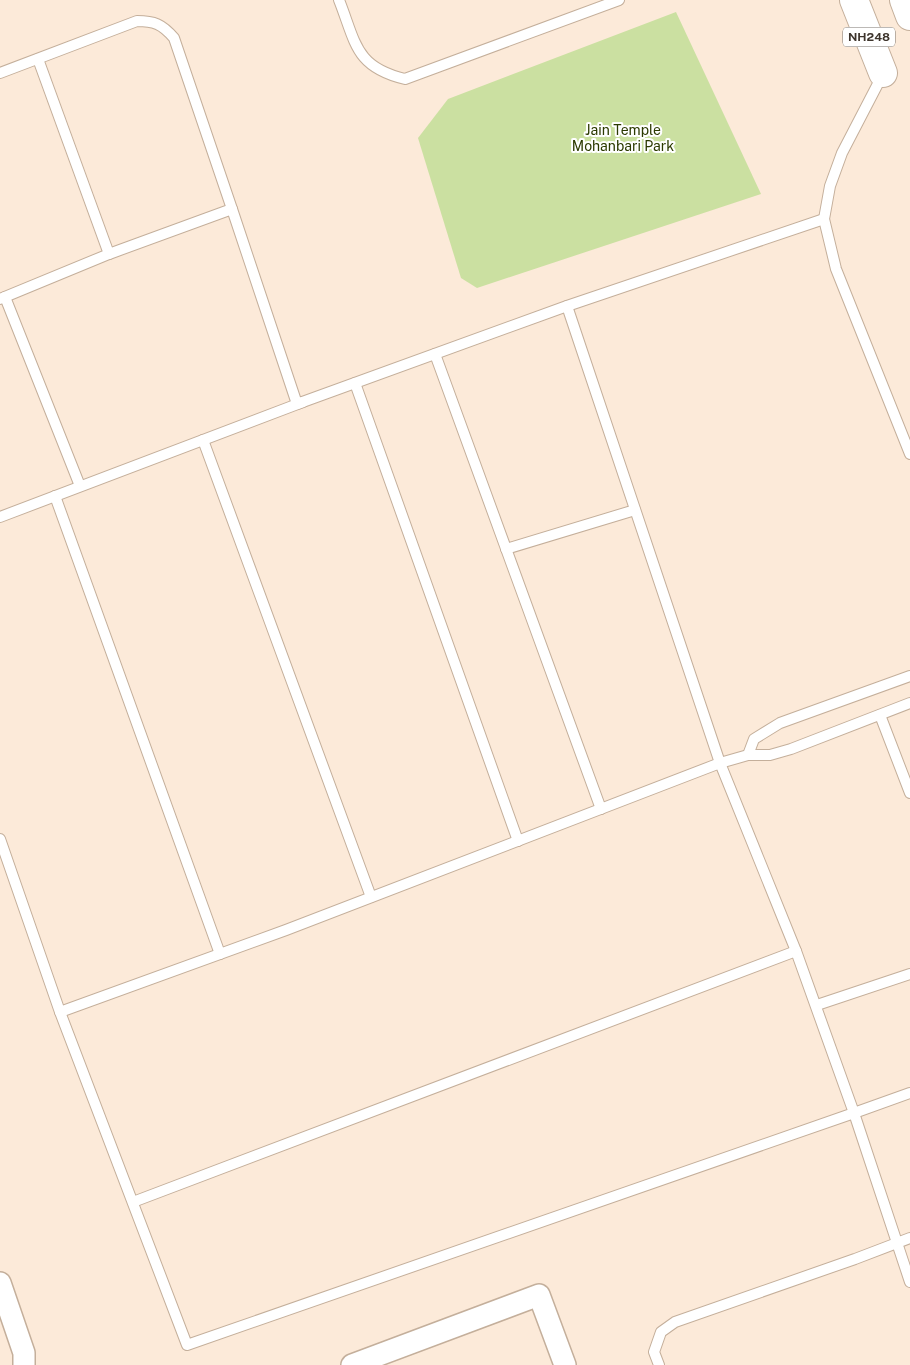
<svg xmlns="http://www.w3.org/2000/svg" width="910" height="1365" font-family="'Public Sans',sans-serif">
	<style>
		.green { fill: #cbe0a1 }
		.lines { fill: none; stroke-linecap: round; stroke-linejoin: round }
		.service-casing { stroke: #c4af9b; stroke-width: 12 }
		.minor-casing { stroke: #c4af9b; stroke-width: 24 }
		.trunk-casing { stroke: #c4af9b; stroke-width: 30 }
		.service { stroke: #fff; stroke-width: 10 }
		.minor { stroke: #fff; stroke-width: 21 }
		.trunk { stroke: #fff; stroke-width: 28 }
		.labels { text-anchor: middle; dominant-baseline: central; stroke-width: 4; stroke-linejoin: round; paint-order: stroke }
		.shield { fill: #fff; stroke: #78726c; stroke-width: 1 }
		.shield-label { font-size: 12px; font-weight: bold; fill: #3e352d }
		.park-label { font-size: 14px; fill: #2c3a01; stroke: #fff }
	</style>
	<rect width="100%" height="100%" fill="#fcead9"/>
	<!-- green -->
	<polygon class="green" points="676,12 761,194 477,288 461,278 418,138 448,99"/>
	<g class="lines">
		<defs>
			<g id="service">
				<path d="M339 0C356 43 355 67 405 79L619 0"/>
				<polyline points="38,59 109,254"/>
				<path d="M0 73 137 21C154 21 162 24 174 38L232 209 109 254 0 299"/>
				<polyline points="883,74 842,153 830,186 824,219 836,269 910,454"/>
				<polyline points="232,209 297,404 567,306 824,219"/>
				<polyline points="5,297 80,486"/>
				<polyline points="435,354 601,809"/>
				<polyline points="355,383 518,841"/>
				<polyline points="203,440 371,897"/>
				<polyline points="55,496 220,954"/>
				<polyline points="0,517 303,402"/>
				<polyline points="506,549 635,510"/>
				<polyline points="880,715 910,793"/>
				<polyline points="748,755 754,739 780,723 910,676"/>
				<polyline points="0,839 60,1012 187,1345 854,1113 796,951 720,763 567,306"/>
				<polyline points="817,1005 910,974"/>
				<polyline points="60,1012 286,930 720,763 748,755 770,755 791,749 910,703"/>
				<polyline points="910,1093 854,1113 910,1282"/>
				<polyline points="133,1202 796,951"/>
				<polyline points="659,1365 654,1352 661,1332 675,1322 855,1259 910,1238"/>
			</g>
			<g id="minor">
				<polyline points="0,1283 24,1353 24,1365"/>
				<polyline points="352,1365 539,1295 565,1365"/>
			</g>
			<g id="trunk">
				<polyline points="854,0 883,73"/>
				<polyline points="904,0 910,16"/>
			</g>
		</defs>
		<!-- service casing -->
		<use href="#service" class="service-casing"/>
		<!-- minor casing -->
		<use href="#minor" class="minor-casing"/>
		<!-- trunk casing -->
		<use href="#trunk" class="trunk-casing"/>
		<!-- service -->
		<use href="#service" class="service"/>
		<!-- minor -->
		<use href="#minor" class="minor"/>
		<!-- trunk -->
		<use href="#trunk" class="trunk"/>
	</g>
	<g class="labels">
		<!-- shield labels -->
		<rect class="shield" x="843" y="27.5" width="52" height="19" rx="4"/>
		<g class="shield-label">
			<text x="869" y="37">NH248</text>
		</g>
		<!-- park labels -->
		<g class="park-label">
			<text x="623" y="130">Jain Temple<tspan x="623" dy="16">Mohanbari Park</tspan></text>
		</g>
	</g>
</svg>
